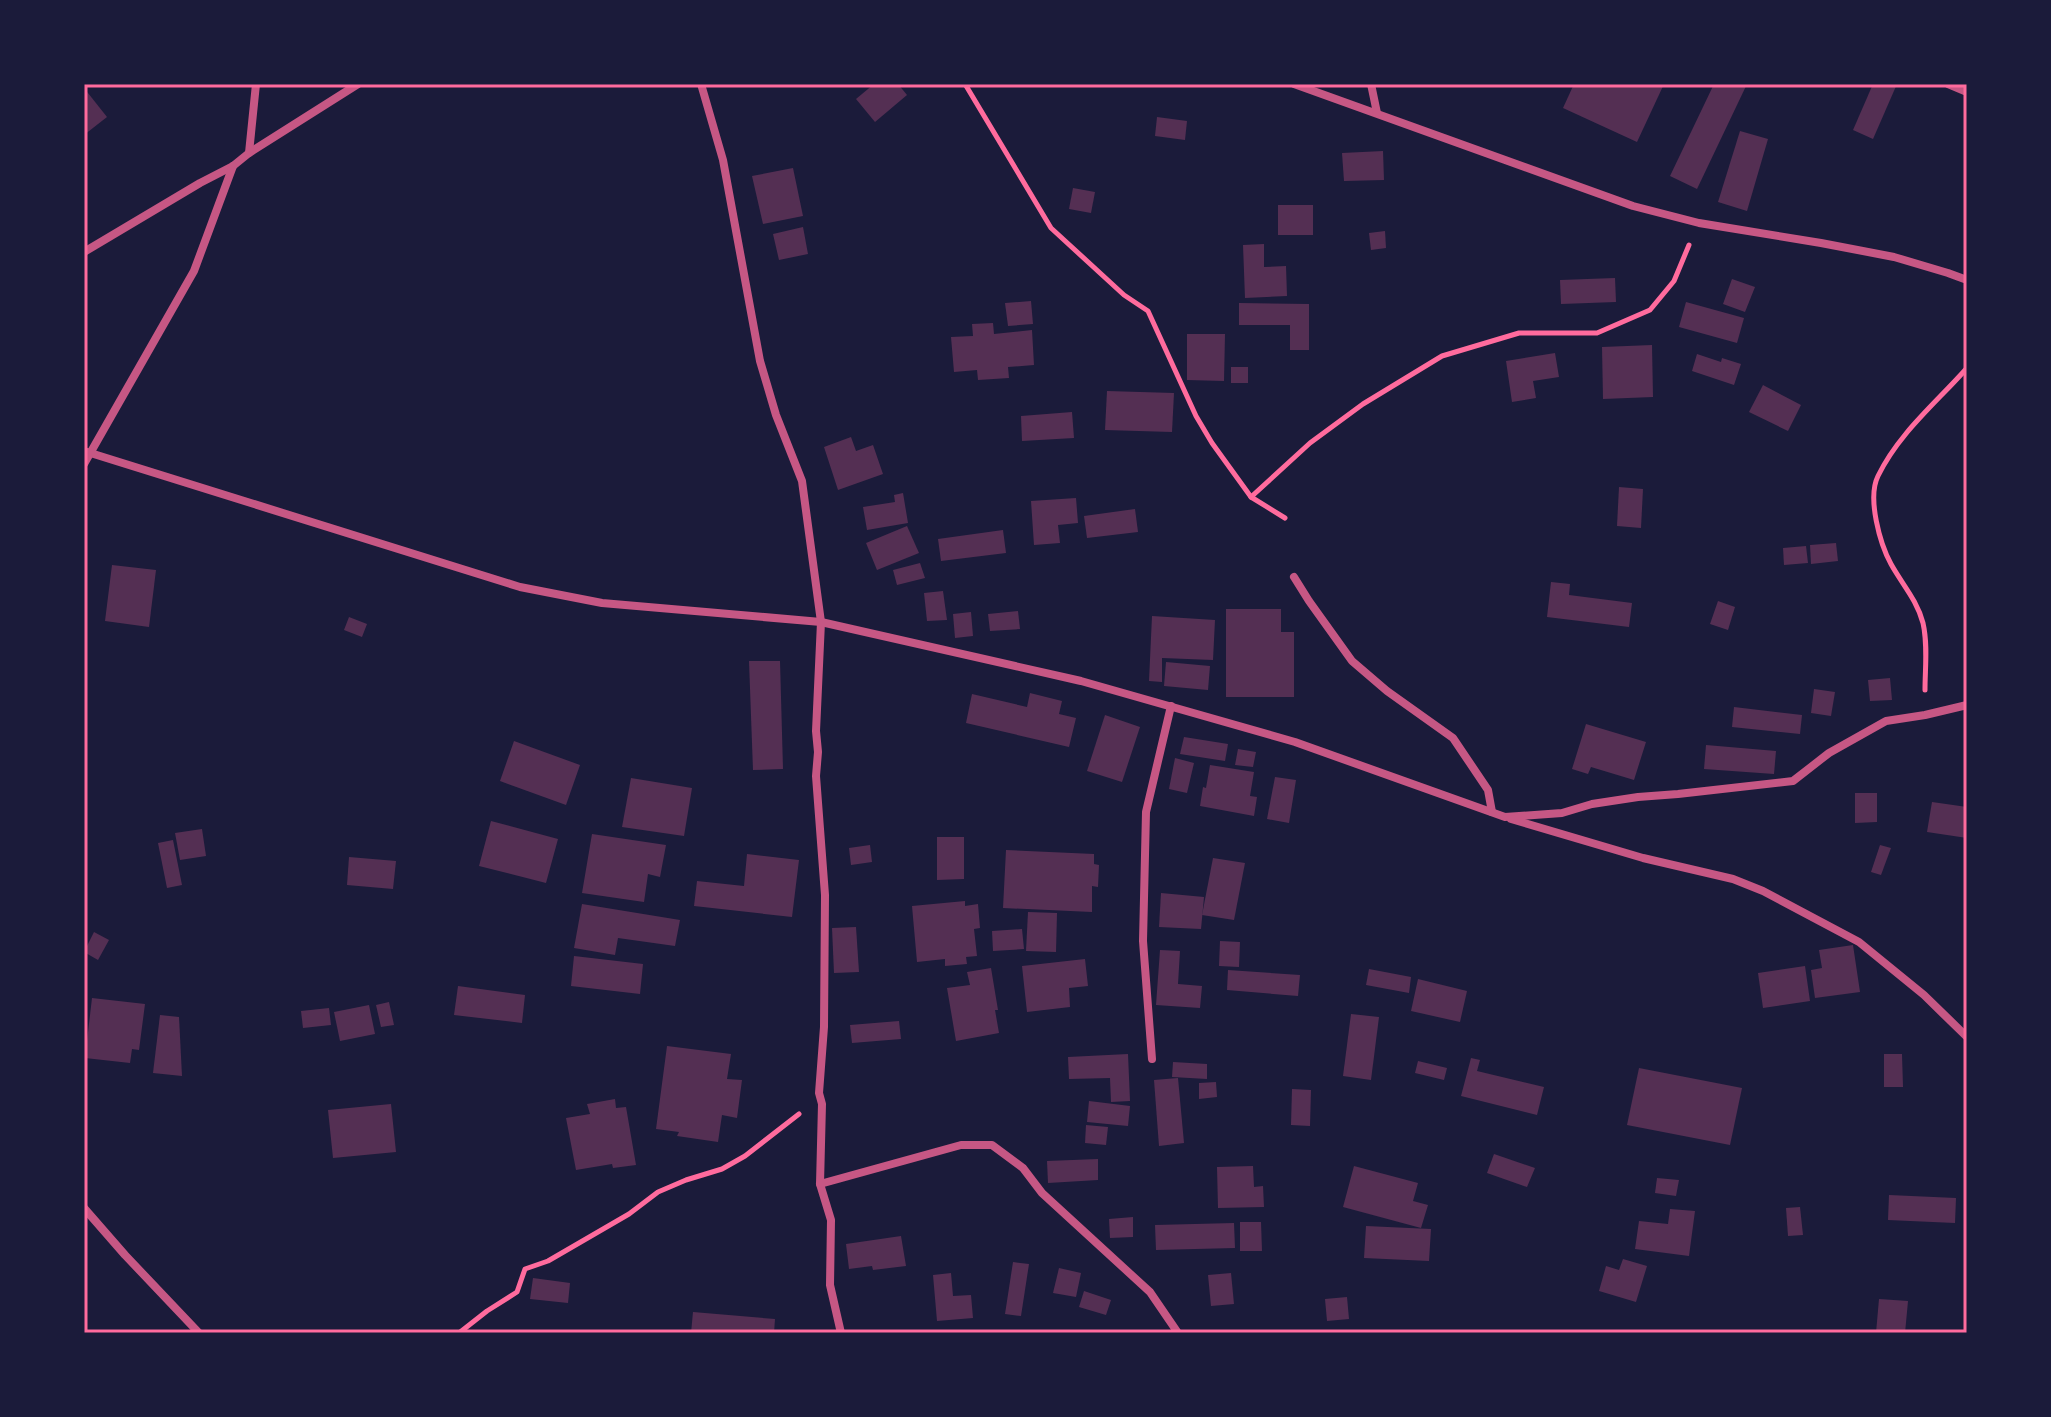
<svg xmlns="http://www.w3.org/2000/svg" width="2051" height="1417" font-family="'Work Sans',sans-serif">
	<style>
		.building { fill: #542f53 }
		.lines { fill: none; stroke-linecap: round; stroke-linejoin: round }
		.path { stroke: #ff6b9d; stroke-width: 5 }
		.minor { stroke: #c65784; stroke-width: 8 }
		.neatline { fill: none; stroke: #ff6b9d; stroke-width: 3 }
	</style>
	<rect width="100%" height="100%" fill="#1b1b3a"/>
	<!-- building -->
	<g class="building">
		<polygon points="874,84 898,84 907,95 875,122 856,99"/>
		<polygon points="1574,84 1664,84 1637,142 1563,108"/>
		<polygon points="1714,84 1747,84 1697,189 1670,176"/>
		<polygon points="1873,84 1897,84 1873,139 1853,130"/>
		<polygon points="84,88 107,117 84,135"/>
		<polygon points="1157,117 1187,121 1185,140 1155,136"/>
		<polygon points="1740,131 1768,139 1747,211 1718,202"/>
		<polygon points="1383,151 1384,180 1344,181 1342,153"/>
		<polygon points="793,168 803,216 763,224 752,176"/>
		<polygon points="1073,188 1095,192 1091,213 1069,209"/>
		<rect x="1278" y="205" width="35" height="30"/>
		<polygon points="803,227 808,254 779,260 773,234"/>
		<polygon points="1385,231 1386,248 1371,250 1369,233"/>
		<polygon points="1264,244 1264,267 1286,266 1287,296 1245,298 1243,245"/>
		<polygon points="1615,278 1616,302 1561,304 1560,280"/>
		<polygon points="1732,279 1755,287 1745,312 1723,304"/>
		<polygon points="1031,301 1033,324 1008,326 1005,303"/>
		<polygon points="1686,302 1744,318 1737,343 1679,327"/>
		<polygon points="1239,303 1309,304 1309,350 1290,350 1290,325 1239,325"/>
		<polygon points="993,323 994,334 1032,330 1034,365 1008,367 1009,378 978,380 977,370 954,372 951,337 973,336 972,324"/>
		<polygon points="1187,334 1225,334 1224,381 1187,380"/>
		<polygon points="1652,345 1653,397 1603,399 1602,347"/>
		<polygon points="1555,353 1559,377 1533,381 1536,398 1512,402 1506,361"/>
		<polygon points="1697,354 1721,362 1722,358 1741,364 1734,385 1692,371"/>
		<rect x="1231" y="367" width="17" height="16"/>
		<polygon points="1763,385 1801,405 1788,431 1749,412"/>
		<polygon points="1107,391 1174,393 1172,432 1105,430"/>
		<polygon points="1072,412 1074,438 1022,441 1021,416"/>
		<polygon points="851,437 856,451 873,445 883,474 838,490 824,447"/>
		<polygon points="1619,487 1643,489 1641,528 1617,526"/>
		<polygon points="903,493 908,523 867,530 863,507 895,502 894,495"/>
		<polygon points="1076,498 1078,523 1058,525 1060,543 1034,545 1031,501"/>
		<polygon points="1135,509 1138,532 1087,538 1084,516"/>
		<polygon points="907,526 919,553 877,570 866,543"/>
		<polygon points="1003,530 1006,553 941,561 938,539"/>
		<polygon points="1836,543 1838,561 1811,564 1810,545"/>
		<polygon points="1806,546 1808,563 1784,565 1783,548"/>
		<polygon points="920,563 925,578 897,585 893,570"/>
		<polygon points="112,565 156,570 149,627 105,621"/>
		<polygon points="1551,582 1570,584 1569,595 1632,603 1629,627 1547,617"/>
		<polygon points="943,591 947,620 927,621 924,593"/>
		<polygon points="1718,601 1735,607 1728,630 1710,624"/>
		<polygon points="1226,609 1281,609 1281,632 1294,632 1294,697 1226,697"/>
		<polygon points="1018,611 1020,629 990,631 988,614"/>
		<polygon points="971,612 973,636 955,638 953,614"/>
		<polygon points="1152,616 1215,620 1213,660 1162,658 1162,682 1149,681"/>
		<polygon points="349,617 367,624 362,637 344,630"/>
		<polygon points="749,661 780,661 783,769 753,770"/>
		<polygon points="1166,662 1210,666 1208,690 1164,686"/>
		<polygon points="1890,678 1892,700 1870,701 1868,680"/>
		<polygon points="1814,689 1835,692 1831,716 1811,713"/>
		<polygon points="1030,693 1062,701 1059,714 1076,718 1069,747 966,723 972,694 1027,707"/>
		<polygon points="1734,707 1802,715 1800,734 1732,727"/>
		<polygon points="1105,715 1140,727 1122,782 1087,771"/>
		<polygon points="1586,724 1646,742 1634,780 1591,767 1588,774 1572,769"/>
		<polygon points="1184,737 1228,744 1225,761 1180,754"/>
		<polygon points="514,741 580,765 566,805 500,781"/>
		<polygon points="1706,745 1776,751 1774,774 1704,769"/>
		<polygon points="1238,749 1256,752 1253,767 1235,765"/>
		<polygon points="1175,758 1194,763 1187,793 1169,789"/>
		<polygon points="1210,765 1254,772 1250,796 1257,797 1254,816 1200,806 1203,787 1206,788"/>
		<polygon points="1275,777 1296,780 1289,823 1267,819"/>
		<polygon points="631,778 692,788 684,836 622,827"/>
		<polygon points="1855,793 1877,793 1877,822 1855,823"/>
		<polygon points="1932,802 1967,807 1967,838 1927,832"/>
		<polygon points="491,821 558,839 546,883 479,866"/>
		<polygon points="202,829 206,856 180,860 175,833"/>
		<polygon points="592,834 666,845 660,877 648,874 644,902 582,893"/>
		<polygon points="937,837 964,837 964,879 937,880"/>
		<polygon points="173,840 182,885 167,888 158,843"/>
		<polygon points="870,845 872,862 851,865 849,848"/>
		<polygon points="1880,845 1891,848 1881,875 1871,872"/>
		<polygon points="1006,850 1094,854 1094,864 1099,865 1098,887 1092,886 1092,912 1003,908"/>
		<polygon points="747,854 799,860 792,917 694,906 697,881 744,886"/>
		<polygon points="349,857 396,861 393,889 347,885"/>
		<polygon points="1213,858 1245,863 1234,920 1202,915"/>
		<polygon points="1161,893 1204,897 1201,929 1159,927"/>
		<polygon points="965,901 965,906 978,904 980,928 974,929 977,956 966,957 967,964 945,966 945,959 917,962 912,906"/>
		<polygon points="582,904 680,920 675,946 618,938 615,955 574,948"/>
		<polygon points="1028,912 1057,913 1056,952 1026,951"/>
		<polygon points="856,927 859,972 834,973 832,928"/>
		<polygon points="1022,929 1024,949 993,951 992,931"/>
		<polygon points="94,932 109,940 98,960 84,952"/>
		<polygon points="1220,941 1240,942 1239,967 1219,966"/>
		<polygon points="1853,945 1860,992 1815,998 1811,970 1822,968 1819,950"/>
		<polygon points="1160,950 1180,951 1178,984 1202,986 1200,1008 1156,1005"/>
		<polygon points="574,956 643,964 640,994 571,986"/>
		<polygon points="1085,959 1088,986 1069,988 1070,1007 1027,1012 1022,966"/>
		<polygon points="1805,966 1810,1001 1763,1008 1758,973"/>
		<polygon points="991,968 998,1010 995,1010 999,1033 956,1041 947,988 970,985 967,972"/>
		<polygon points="1369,969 1411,977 1409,993 1366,985"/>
		<polygon points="1228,970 1300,975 1298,996 1227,990"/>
		<polygon points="1418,979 1467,991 1460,1022 1411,1011"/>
		<polygon points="458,986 525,995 522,1023 454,1015"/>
		<polygon points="92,998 145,1004 139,1050 132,1049 130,1063 85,1058"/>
		<polygon points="389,1002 394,1025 381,1027 376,1005"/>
		<polygon points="369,1005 375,1034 340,1041 334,1012"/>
		<polygon points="329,1008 331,1025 303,1028 301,1011"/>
		<polygon points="1351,1014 1379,1017 1371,1080 1343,1076"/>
		<polygon points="160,1015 179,1017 182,1076 153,1073"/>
		<polygon points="899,1021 901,1039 852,1043 850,1025"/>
		<polygon points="667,1046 731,1054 727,1079 742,1080 737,1118 722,1115 718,1142 677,1136 679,1132 656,1129"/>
		<polygon points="1128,1054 1130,1101 1111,1102 1110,1078 1069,1079 1068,1057"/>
		<polygon points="1884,1054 1902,1054 1903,1087 1884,1087"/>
		<polygon points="1471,1058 1480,1060 1477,1071 1544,1087 1537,1115 1461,1096"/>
		<polygon points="1418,1061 1447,1068 1444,1080 1415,1073"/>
		<polygon points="1173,1062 1207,1064 1207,1079 1172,1077"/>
		<polygon points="1639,1068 1742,1088 1730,1145 1627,1125"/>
		<polygon points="1178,1078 1184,1143 1159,1146 1154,1080"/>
		<polygon points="1216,1082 1217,1097 1199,1099 1199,1083"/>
		<polygon points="1292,1089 1311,1090 1310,1126 1291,1125"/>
		<polygon points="615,1099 616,1108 626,1107 636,1165 613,1168 612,1164 576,1170 566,1118 590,1114 587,1104"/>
		<polygon points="1089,1101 1130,1106 1128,1126 1087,1122"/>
		<polygon points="391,1104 396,1152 333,1158 328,1110"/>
		<polygon points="1086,1125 1108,1127 1106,1145 1085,1143"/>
		<polygon points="1494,1154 1535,1168 1527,1187 1487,1173"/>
		<polygon points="1098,1159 1098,1180 1048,1183 1047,1161"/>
		<polygon points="1253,1166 1254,1187 1263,1186 1264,1207 1218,1208 1217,1167"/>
		<polygon points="1354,1166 1418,1183 1413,1201 1428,1205 1421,1228 1343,1207"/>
		<polygon points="1657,1178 1679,1180 1676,1196 1655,1193"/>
		<polygon points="1889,1195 1956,1198 1955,1223 1888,1220"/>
		<polygon points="1800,1207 1803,1235 1788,1236 1786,1208"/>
		<polygon points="1670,1209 1695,1211 1689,1256 1635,1249 1639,1221 1668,1224"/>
		<polygon points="1133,1217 1133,1237 1110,1238 1109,1219"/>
		<polygon points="1240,1222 1261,1222 1262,1251 1240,1251"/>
		<polygon points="1234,1223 1235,1248 1156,1250 1155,1225"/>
		<polygon points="1366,1226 1431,1229 1429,1261 1364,1258"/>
		<polygon points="901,1236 906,1266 873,1270 872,1266 849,1269 846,1244"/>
		<polygon points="1623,1259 1647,1266 1636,1302 1599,1291 1606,1266 1619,1270"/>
		<polygon points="1013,1262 1029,1264 1021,1316 1005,1314"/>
		<polygon points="1059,1268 1081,1273 1076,1297 1053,1293"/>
		<polygon points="951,1273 953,1296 971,1295 973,1318 937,1321 933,1275"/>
		<polygon points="1231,1273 1234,1304 1211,1306 1208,1275"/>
		<polygon points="533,1278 570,1283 568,1303 530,1299"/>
		<polygon points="1084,1291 1111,1300 1106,1315 1079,1307"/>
		<polygon points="1347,1297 1349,1319 1327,1321 1325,1299"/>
		<polygon points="1879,1299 1908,1301 1905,1333 1876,1333"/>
		<polygon points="693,1312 775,1319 774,1333 691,1333"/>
	</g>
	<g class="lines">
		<!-- path -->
		<g class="path">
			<polyline points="965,84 1051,228 1124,295 1148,311 1196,416 1212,443 1251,497 1285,518"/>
			<polyline points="1251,497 1310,443 1363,404 1442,356 1519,333 1597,333 1650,310 1674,281 1689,245"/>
			<path d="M1925 690C1925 668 1928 645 1923 623 1917 600 1902 584 1891 564 1880 544 1867 498 1878 476 1899 433 1936 403 1967 368"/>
			<polyline points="459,1333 487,1311 517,1292 525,1269 548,1261 629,1214 658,1192 686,1180 722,1169 745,1156 799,1114"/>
		</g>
		<!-- minor -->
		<g class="minor">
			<polyline points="701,84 723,160 760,361 776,415 802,481 821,622 816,731 818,752 816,776 825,895 824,1027 819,1093 822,1104 820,1184 831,1220 830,1285 841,1333"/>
			<polyline points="1294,84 1633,206 1699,223 1821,243 1894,257 1948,273 1967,280"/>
			<polyline points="1371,84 1377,113"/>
			<polyline points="1948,84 1967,92"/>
			<polyline points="249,153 358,84"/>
			<polyline points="84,252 200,183 233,166 249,153 256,84"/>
			<polyline points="84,451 520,587 602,603 821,622 1081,681 1295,742 1505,817 1562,813 1592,804 1638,797 1678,794 1793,781 1829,753 1886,721 1925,715 1967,705"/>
			<polyline points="84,464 194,271 233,166"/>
			<polyline points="1294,577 1309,601 1352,661 1387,691 1453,738 1488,790 1492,812"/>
			<polyline points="1511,819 1643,858 1733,879 1763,891 1859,942 1924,995 1967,1037"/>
			<polyline points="1152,1059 1143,941 1146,812 1171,706"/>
			<polyline points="820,1184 961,1145 992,1145 1023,1168 1042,1193 1150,1292 1178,1333"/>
			<polyline points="84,1208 125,1255 199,1333"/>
		</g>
	</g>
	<!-- border -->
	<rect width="2051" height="1417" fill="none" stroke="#1b1b3a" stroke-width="172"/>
	<rect x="86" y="86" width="1879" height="1245" class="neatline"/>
</svg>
